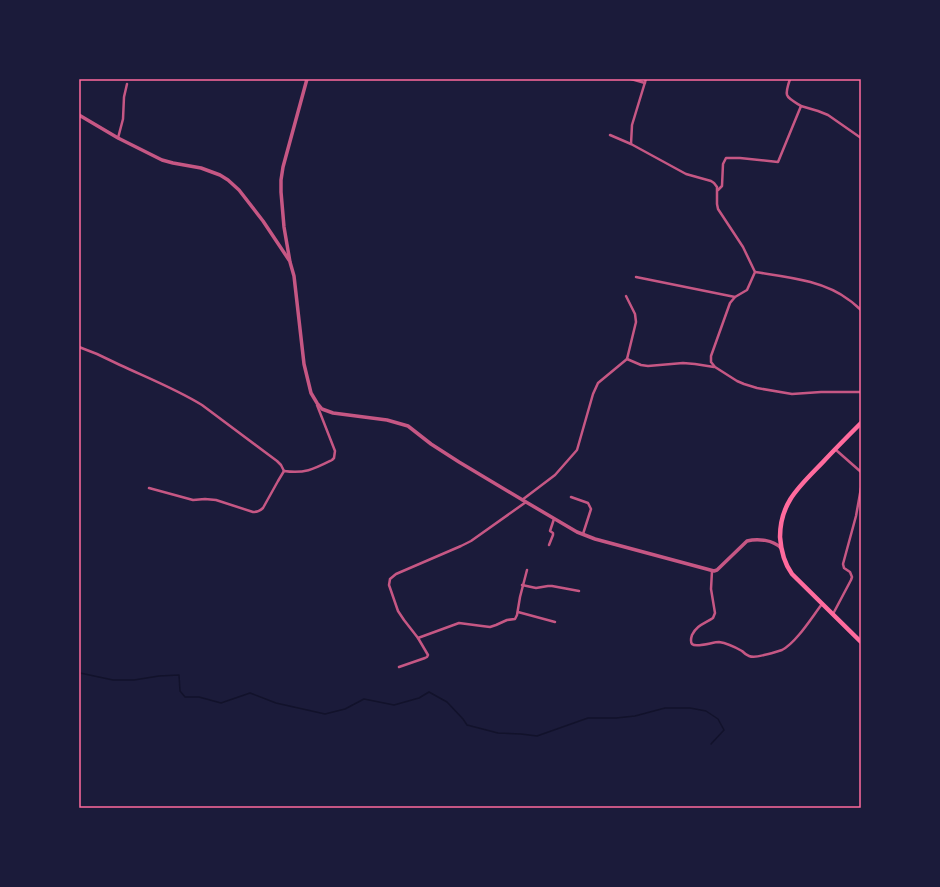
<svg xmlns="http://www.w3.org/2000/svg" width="940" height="887" font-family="'Noto Sans',sans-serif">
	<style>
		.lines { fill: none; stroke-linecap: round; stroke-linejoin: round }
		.stream { stroke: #12122b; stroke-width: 1.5 }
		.minor { stroke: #c65784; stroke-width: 2.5 }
		.tertiary { stroke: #c65784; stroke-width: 3.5 }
		.trunk { stroke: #ff6b9d; stroke-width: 4.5 }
		.neatline { fill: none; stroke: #ff6b9d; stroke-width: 1.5 }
	</style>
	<rect width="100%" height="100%" fill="#1b1b3a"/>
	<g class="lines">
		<!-- stream -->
		<polyline class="stream" points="79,672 80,673 113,680 134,680 159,676 179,675 180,691 185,697 199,697 221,703 250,693 276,703 325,714 345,709 364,699 394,705 419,698 429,692 447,702 463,719 467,725 498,733 521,734 537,736 588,718 616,718 635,716 665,708 690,708 706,711 718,719 724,730 711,744"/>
		<!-- minor -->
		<g class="minor">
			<polyline points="631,79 645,83"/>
			<polyline points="646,79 632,125 631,144 686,174 711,181 714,183 717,187 717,204 718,209 743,247 755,272 747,290 735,297 730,303 711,356 711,362 715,367 737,381 744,384 757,388 792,394 821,392 861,392"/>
			<path d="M790 79C784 97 785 96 801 106"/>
			<polyline points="610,135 631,144"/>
			<polyline points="118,138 123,119 124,97 127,84"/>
			<polyline points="718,190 722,186 723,164 726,158 740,158 778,162 801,106 818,111 828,115 861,138"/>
			<path d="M755 272C786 277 823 280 849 300 854 303 857 307 861 310"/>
			<polyline points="636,277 735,297"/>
			<path d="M79 347 97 354 120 365C148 378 176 389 202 405L277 461 281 465 284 471"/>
			<polyline points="627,359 641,365 648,366 683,363 695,364 714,367"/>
			<polyline points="836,450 861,472"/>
			<path d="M149 488 193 500 205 499 216 500 253 512C258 512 260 511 263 508L278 481 284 471C305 474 314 469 332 460L334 458 335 451 317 405"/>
			<polyline points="571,497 588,503 591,509 583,534"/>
			<polyline points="522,500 555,475 577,450 593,394 598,383 627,359 636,322 635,314 626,296"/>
			<polyline points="549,545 553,535 553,533 550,531 554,519"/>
			<path d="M712 571 711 589 715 613 713 618C704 624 697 625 692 635 691 638 690 641 692 644 696 648 713 642 719 642 726 643 735 647 742 651 744 653 746 655 749 656 754 658 760 656 764 655 770 654 776 652 782 650 796 643 812 617 822 604"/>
			<polyline points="522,585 536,588 548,586 552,586 579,591"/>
			<polyline points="518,612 555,622"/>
			<polyline points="833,614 851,580 852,577 850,572 844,568 843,564 856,516 861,488"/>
			<polyline points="418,638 459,623 482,626 490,627 496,625 507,620 515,619 517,615 520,597 527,570"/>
			<polyline points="399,667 425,658 427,657 428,655 418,638 404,620 398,611 389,585 390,579 396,574 461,546 471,541 526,502"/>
		</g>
		<!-- tertiary -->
		<g class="tertiary">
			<path d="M307 79 283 167 281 180V192L284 227 290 262 294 276 304 364 311 393 317 403 322 409 333 413 387 420 408 426 431 444 459 462 526 502 577 532 595 539 714 571 717 570 747 541C758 538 773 540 781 548"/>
			<polyline points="79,115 118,138 162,160 173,163 201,168 220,175 228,180 239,190 263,221 289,260"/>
		</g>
		<!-- trunk -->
		<path class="trunk" d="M861 423C848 436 835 449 823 462 800 486 780 502 780 537 781 551 784 563 792 574L861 642"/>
	</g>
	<!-- border -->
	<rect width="940" height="887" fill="none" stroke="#1b1b3a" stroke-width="160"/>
	<rect x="80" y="80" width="780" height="727" class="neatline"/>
</svg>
